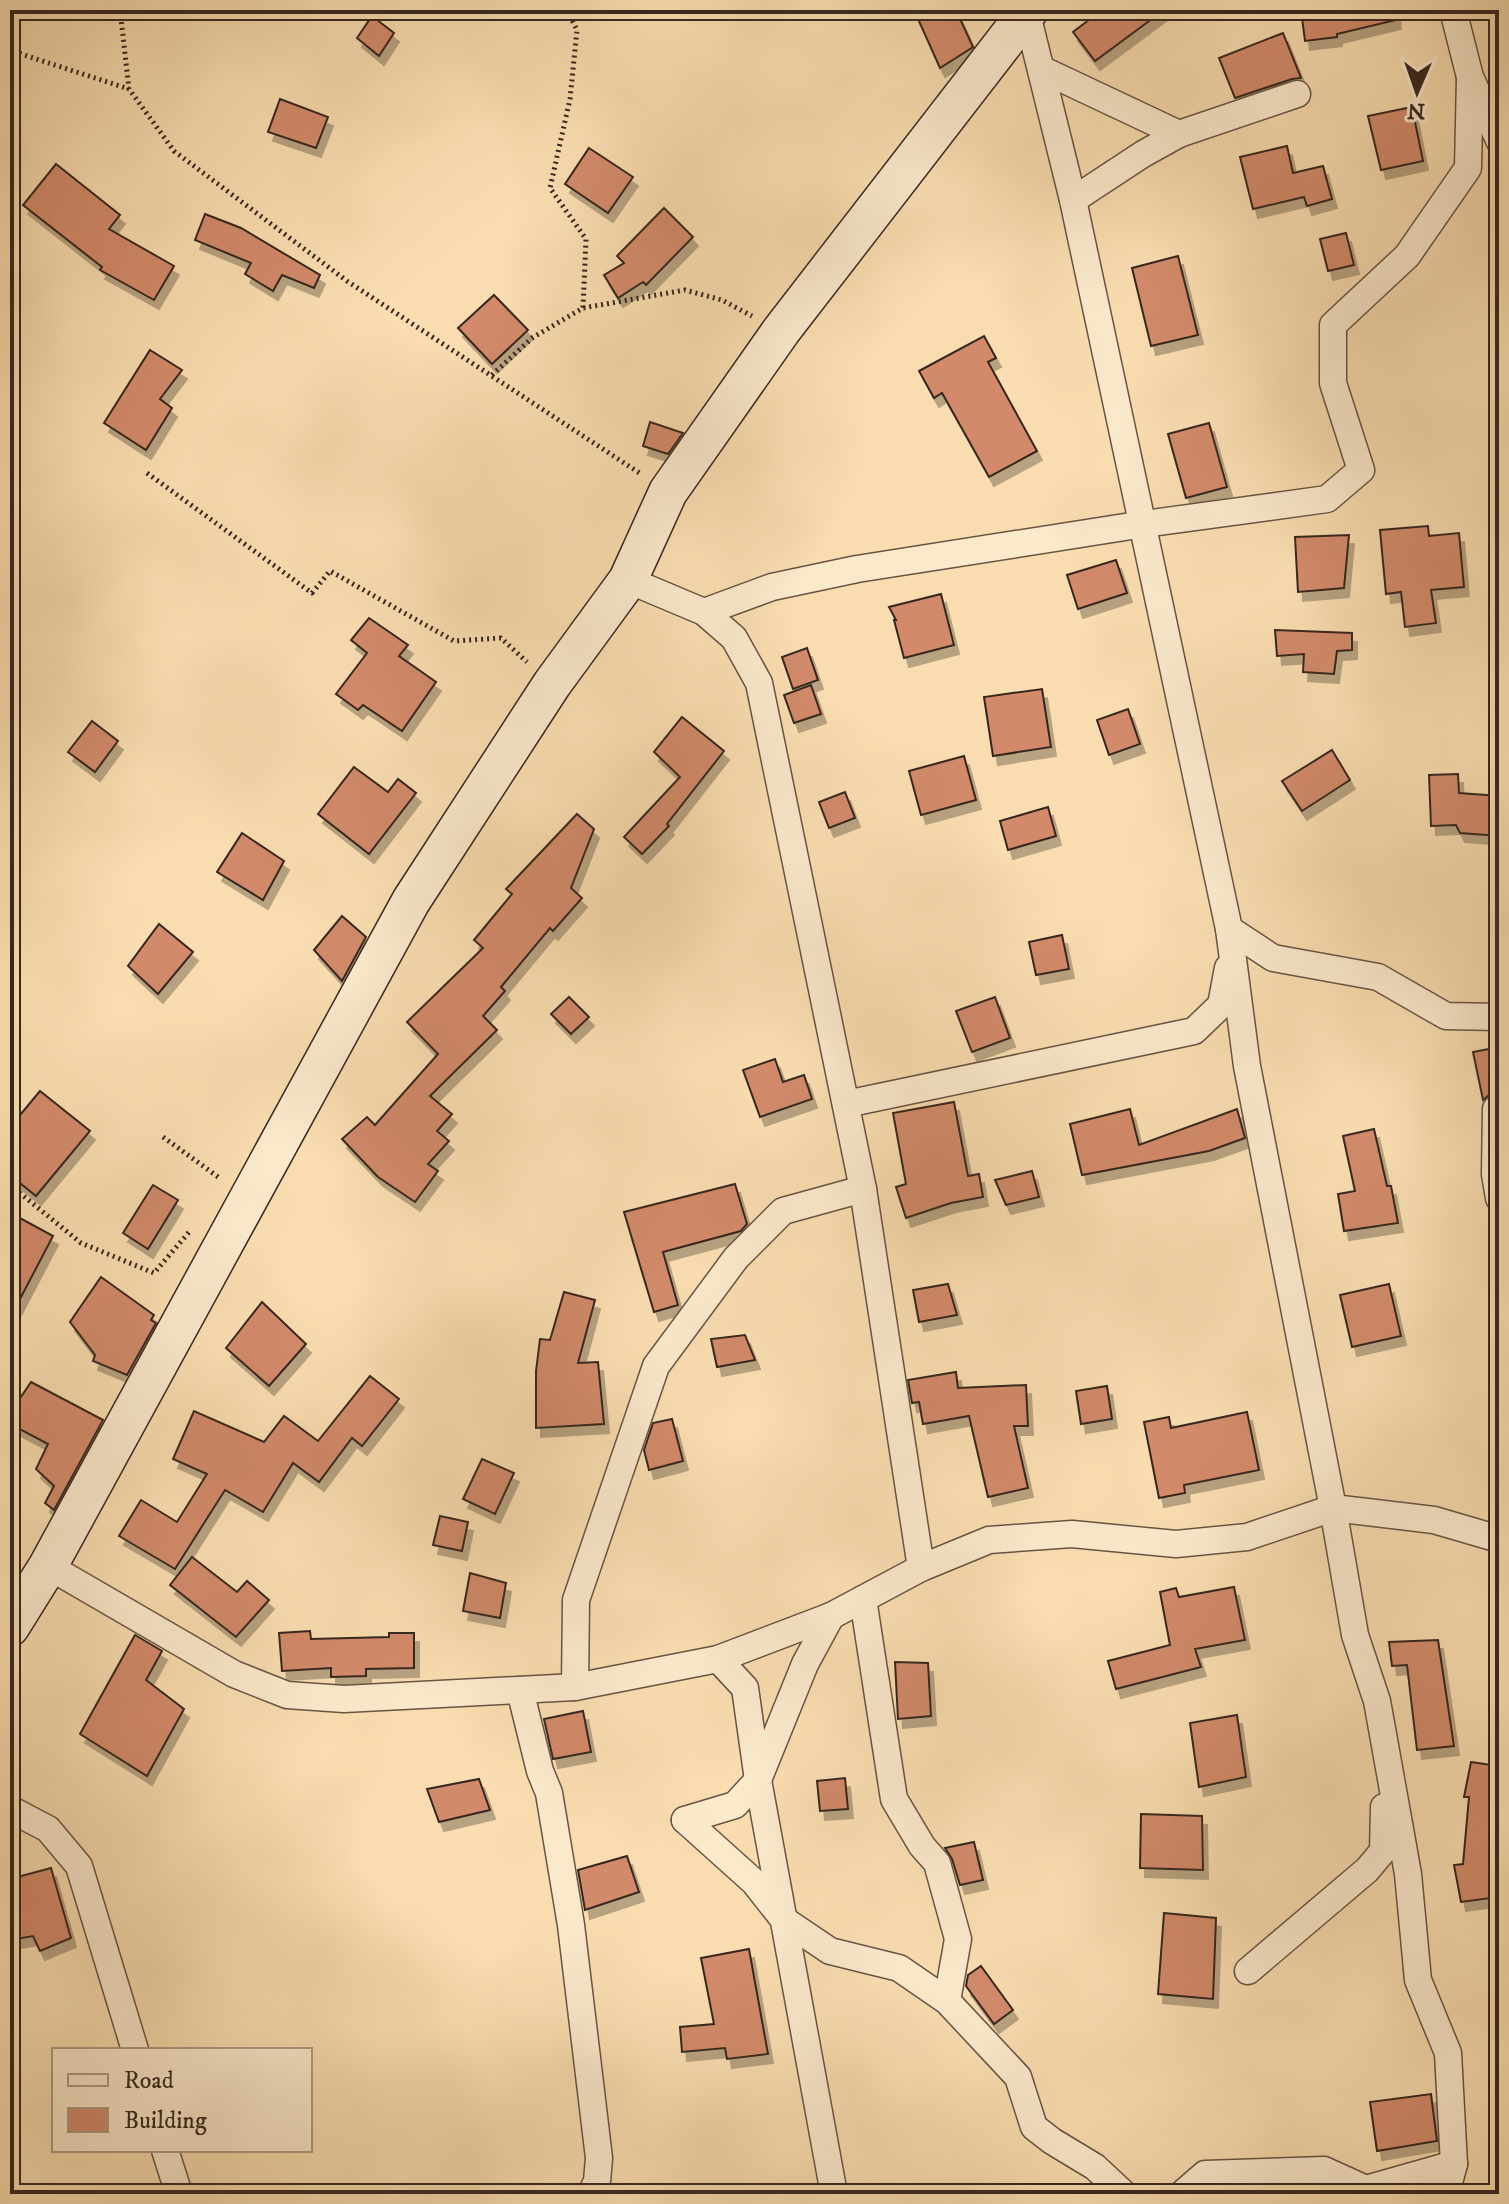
<svg xmlns="http://www.w3.org/2000/svg" width="1509" height="2204" font-family="'IM FELL DW Pica',serif">
	<style>
		.building { fill: #d28a6b; stroke: #36271f; stroke-width: 2; filter: url(#shadow) }
		.lines { fill: none; stroke-linecap: round; stroke-linejoin: round }
		.street-casing { stroke: #675443; stroke-width: 29 }
		.secondary-casing { stroke: #36271f; stroke-width: 41 }
		.path { stroke: #36271f; stroke-width: 5; stroke-dasharray: 2 4; stroke-linecap: butt }
		.street { stroke: #fbe9cc; stroke-width: 26 }
		.secondary { stroke: #fbe9cc; stroke-width: 38 }
	</style>
	<defs>
		<filter id="shadow"><feDropShadow dx="5" dy="9" stdDeviation="0" flood-color="#0004"/></filter>
	</defs>
	<rect width="100%" height="100%" fill="#f9ddb0"/>
	<filter id="stains"><feTurbulence type="fractalNoise" baseFrequency=".0025" numOctaves="4"/><feColorMatrix values="0 0 0 0 .2 0 0 0 0 .09 0 0 0 0 .02 0 0 0 .5 -.17"/></filter>
	<radialGradient id="worn" r=".72"><stop offset=".6" stop-color="#630" stop-opacity="0"/><stop offset="1" stop-color="#630" stop-opacity=".3"/></radialGradient>
	<!-- building -->
	<g class="building">
		<polygon points="914,10 956,10 973,47 940,68"/>
		<polygon points="1102,10 1164,10 1095,61 1073,32"/>
		<polygon points="1301,10 1395,10 1396,20 1337,34 1337,37 1305,41"/>
		<polygon points="372,16 394,33 379,56 357,38"/>
		<polygon points="1283,33 1301,78 1292,79 1235,98 1219,58"/>
		<polygon points="280,99 328,117 316,148 268,132"/>
		<polygon points="1412,107 1423,161 1381,170 1368,116"/>
		<polygon points="1287,146 1293,173 1323,166 1332,199 1307,206 1304,197 1253,209 1240,157"/>
		<polygon points="589,148 633,177 608,213 565,184"/>
		<polygon points="56,164 120,215 109,229 174,266 154,300 100,270 102,267 23,205"/>
		<polygon points="664,208 693,237 646,285 643,282 618,298 604,275 624,263 617,256"/>
		<polygon points="205,214 241,228 320,275 314,288 282,275 273,291 245,274 251,263 195,240"/>
		<polygon points="1346,233 1354,265 1328,271 1320,239"/>
		<polygon points="1178,256 1198,335 1151,346 1132,268"/>
		<polygon points="494,295 528,330 492,364 458,328"/>
		<polygon points="984,336 996,358 988,362 1037,451 989,477 942,393 934,398 919,371"/>
		<polygon points="150,350 182,370 160,399 172,408 146,450 104,423"/>
		<polygon points="650,422 683,433 668,454 643,446"/>
		<polygon points="1209,423 1227,487 1186,498 1168,434"/>
		<polygon points="1428,526 1429,536 1459,533 1464,587 1431,590 1436,623 1405,627 1401,592 1386,594 1380,530"/>
		<polygon points="1349,535 1344,588 1298,592 1295,537"/>
		<polygon points="1116,560 1127,593 1078,609 1067,575"/>
		<polygon points="941,594 954,645 904,658 894,620 896,620 889,607"/>
		<polygon points="369,618 408,645 399,656 436,682 402,731 363,705 358,710 336,694 367,653 351,640"/>
		<polygon points="1275,630 1352,633 1352,650 1337,651 1334,674 1303,672 1304,654 1277,656"/>
		<polygon points="807,648 818,680 793,689 782,657"/>
		<polygon points="811,685 821,714 794,723 784,695"/>
		<polygon points="1042,689 1051,747 993,756 984,697"/>
		<polygon points="1128,709 1140,744 1109,755 1097,720"/>
		<polygon points="682,717 724,751 667,824 669,826 642,854 624,837 680,777 654,752"/>
		<polygon points="92,721 118,741 95,772 68,752"/>
		<polygon points="1332,750 1350,780 1302,811 1282,781"/>
		<polygon points="964,756 976,800 921,815 909,771"/>
		<polygon points="354,767 388,792 398,779 416,793 369,854 318,814"/>
		<polygon points="1458,774 1459,793 1499,796 1499,836 1460,833 1456,825 1431,826 1429,775"/>
		<polygon points="845,792 855,818 829,828 819,802"/>
		<polygon points="1048,807 1056,836 1008,850 1000,821"/>
		<polygon points="577,814 594,829 571,888 582,898 553,931 550,928 501,987 505,991 483,1016 497,1030 430,1096 452,1114 437,1131 449,1141 428,1164 438,1171 415,1202 378,1177 342,1139 367,1117 375,1125 438,1054 407,1022 483,948 474,940 512,894 506,889"/>
		<polygon points="242,833 284,861 263,900 217,872"/>
		<polygon points="342,916 366,937 342,981 314,950"/>
		<polygon points="159,924 193,952 158,994 128,966"/>
		<polygon points="1062,935 1069,969 1036,975 1029,942"/>
		<polygon points="569,997 589,1017 571,1034 551,1014"/>
		<polygon points="995,997 1010,1038 972,1052 956,1011"/>
		<polygon points="1499,1047 1499,1094 1489,1095 1483,1100 1473,1052"/>
		<polygon points="775,1059 783,1082 804,1075 812,1099 760,1117 743,1070"/>
		<polygon points="40,1091 90,1131 36,1196 10,1175 10,1127"/>
		<polygon points="954,1102 968,1176 979,1174 983,1197 951,1203 906,1218 896,1187 906,1184 893,1113"/>
		<polygon points="1130,1109 1139,1145 1237,1109 1245,1138 1209,1151 1082,1175 1070,1124"/>
		<polygon points="1374,1129 1387,1186 1391,1186 1398,1223 1344,1231 1338,1194 1355,1191 1343,1136"/>
		<polygon points="1032,1171 1039,1197 1006,1205 995,1180"/>
		<polygon points="735,1184 747,1224 741,1231 663,1252 678,1305 654,1312 624,1212"/>
		<polygon points="153,1185 178,1200 148,1249 123,1233"/>
		<polygon points="18,1217 53,1236 10,1318 10,1232"/>
		<polygon points="101,1277 154,1315 151,1320 156,1323 127,1375 93,1361 95,1355 70,1322"/>
		<polygon points="948,1284 957,1315 919,1322 913,1290"/>
		<polygon points="1389,1284 1401,1336 1352,1347 1340,1295"/>
		<polygon points="564,1292 595,1300 578,1363 598,1362 604,1424 536,1428 536,1371 540,1339 550,1340"/>
		<polygon points="262,1302 306,1344 269,1386 226,1348"/>
		<polygon points="745,1335 755,1360 717,1367 711,1339"/>
		<polygon points="956,1372 958,1388 1026,1385 1028,1426 1014,1426 1028,1488 988,1497 969,1416 923,1424 919,1402 912,1403 908,1380"/>
		<polygon points="370,1376 399,1399 362,1446 352,1438 319,1482 293,1463 263,1512 225,1490 175,1569 119,1536 141,1500 177,1522 207,1474 173,1459 194,1411 264,1442 284,1416 318,1441"/>
		<polygon points="31,1382 103,1420 54,1510 45,1503 54,1486 36,1469 48,1444 10,1424 10,1413"/>
		<polygon points="1107,1386 1112,1419 1081,1424 1076,1391"/>
		<polygon points="1247,1412 1259,1470 1184,1485 1185,1493 1159,1498 1144,1422 1169,1417 1171,1428"/>
		<polygon points="672,1419 683,1461 649,1470 644,1450 653,1423"/>
		<polygon points="482,1459 514,1473 495,1514 463,1499"/>
		<polygon points="440,1516 468,1522 462,1551 433,1545"/>
		<polygon points="192,1557 237,1592 247,1581 269,1600 236,1637 170,1585"/>
		<polygon points="470,1573 506,1583 500,1618 463,1611"/>
		<polygon points="1234,1587 1245,1640 1195,1649 1201,1667 1116,1689 1108,1661 1170,1645 1160,1592 1176,1588 1179,1597"/>
		<polygon points="310,1631 311,1639 389,1637 389,1633 414,1633 414,1668 366,1669 366,1676 331,1677 331,1668 282,1671 279,1633"/>
		<polygon points="135,1635 162,1651 146,1680 184,1709 147,1776 80,1734"/>
		<polygon points="1438,1640 1454,1746 1417,1750 1407,1665 1392,1666 1389,1642"/>
		<polygon points="895,1662 928,1663 931,1716 898,1719"/>
		<polygon points="583,1711 591,1752 553,1759 544,1719"/>
		<polygon points="1237,1715 1246,1777 1199,1787 1190,1723"/>
		<polygon points="1471,1762 1499,1766 1497,1798 1499,1897 1461,1902 1454,1865 1463,1864 1469,1797 1464,1797"/>
		<polygon points="845,1778 848,1809 820,1811 817,1781"/>
		<polygon points="479,1779 490,1810 439,1822 427,1789"/>
		<polygon points="1141,1814 1202,1816 1203,1870 1140,1868"/>
		<polygon points="974,1842 983,1880 960,1885 952,1859 945,1848"/>
		<polygon points="627,1856 639,1892 585,1910 578,1870"/>
		<polygon points="51,1868 71,1938 40,1951 33,1936 10,1940 10,1879"/>
		<polygon points="1164,1913 1216,1918 1213,1999 1158,1994"/>
		<polygon points="749,1949 768,2054 727,2059 725,2048 682,2052 680,2027 714,2024 701,1958"/>
		<polygon points="981,1966 1013,2010 994,2024 966,1986 968,1975"/>
		<polygon points="1431,2094 1437,2141 1377,2151 1370,2102"/>
	</g>
	<g class="lines">
		<defs>
			<g id="street">
				<polyline points="1026,10 1073,200 1229,929 1247,1066 1333,1508 1355,1635 1377,1701 1386,1751 1408,1874 1418,1980 1448,2053 1454,2164 1446,2194"/>
				<polyline points="1453,10 1470,77 1499,140"/>
				<polyline points="1041,69 1179,134"/>
				<polyline points="1073,200 1143,154 1179,134 1297,94"/>
				<polyline points="628,580 704,612 734,638 759,683 863,1189 921,1568"/>
				<polyline points="704,612 772,587 857,569 1144,524 1327,499 1361,470 1333,383 1333,325 1407,256 1468,168 1470,77"/>
				<polyline points="1229,929 1273,958 1378,977 1446,1016 1499,1017"/>
				<polyline points="846,1104 1194,1031 1221,1005 1228,968"/>
				<polyline points="1496,1109 1495,1174 1499,1198"/>
				<polyline points="48,1566 234,1674 287,1695 344,1699 575,1687 718,1659 831,1616 921,1568 989,1540 1072,1534 1176,1544 1247,1537 1333,1508 1434,1520 1499,1539"/>
				<polyline points="863,1599 894,1799 922,1846 937,1863 958,1939 947,2001"/>
				<polyline points="718,1659 745,1688 758,1780 834,2194"/>
				<polyline points="575,1687 576,1600 656,1366 736,1258 783,1211 863,1189"/>
				<polyline points="520,1690 540,1771 549,1793 571,1925 599,2158 597,2181 591,2194"/>
				<polyline points="10,1809 48,1829 79,1866 135,2050"/>
				<polyline points="685,1820 754,1882 784,1920 830,1951 899,1968 947,2001 1018,2077 1034,2127 1052,2141 1095,2167 1124,2194"/>
				<polyline points="685,1820 735,1805 758,1780 805,1664 831,1616"/>
				<polyline points="1248,1971 1367,1870 1383,1851 1384,1807"/>
				<polyline points="165,2150 179,2194"/>
				<polyline points="1182,2194 1205,2174 1324,2170 1366,2189 1454,2164"/>
			</g>
			<polyline id="secondary" points="10,1627 48,1566 411,901 552,684 628,580 668,492 781,331 1029,10"/>
		</defs>
		<!-- street casing -->
		<use href="#street" class="street-casing"/>
		<!-- secondary casing -->
		<use href="#secondary" class="secondary-casing"/>
		<!-- path -->
		<g class="path">
			<polyline points="120,10 129,89 174,151 347,281 641,474"/>
			<polyline points="567,10 577,30 570,99 550,188 586,239 583,308"/>
			<polyline points="10,46 21,54 129,89"/>
			<polyline points="492,375 532,338 583,308 685,290 722,300 752,316"/>
			<polyline points="147,473 312,593 330,571 454,641 501,638 527,662"/>
			<polyline points="163,1137 221,1179"/>
			<polyline points="10,1185 81,1243 154,1273 190,1231"/>
		</g>
		<!-- street -->
		<use href="#street" class="street"/>
		<!-- secondary -->
		<use href="#secondary" class="secondary"/>
	</g>
	<!-- margin -->
	<rect width="1509" height="2204" fill="none" stroke="#f9ddb0" stroke-width="40"/>
	<rect x="12" y="12" width="1485" height="2180" fill="none" stroke="#36271f" stroke-width="4"/>
	<rect x="20" y="20" width="1469" height="2164" fill="none" stroke="#36271f" stroke-width="2"/>
	<!-- legend -->
	<rect x="52" y="2048" width="260" height="104" fill="#fbe9cc" stroke="#ac9b87" stroke-width="2"/>
	<rect x="68" y="2074" width="40" height="12" fill="#fbe9cc" stroke="#ac9b87" stroke-width="2"/>
	<text x="124" y="2088" font-size="24" fill="#36271f">Road</text>
	<rect x="68" y="2108" width="40" height="24" fill="#d28a6b" stroke="#ac9b87" stroke-width="2"/>
	<text x="124" y="2128" font-size="24" fill="#36271f">Building</text>
	<!-- north arrow -->
	<g transform="translate(1417 92) rotate(182)" stroke="#fbe9cc" stroke-width="6" paint-order="stroke">
	<path d="M0-6L14 30L0 20L-14 30Z" fill="#36271f"/>
	<text y="-12" font-size="22" font-weight="bold" text-anchor="middle" fill="#36271f">N</text>
	</g>
	<rect width="100%" height="100%" filter="url(#stains)"/>
	<rect width="100%" height="100%" fill="url(#worn)"/>
</svg>
